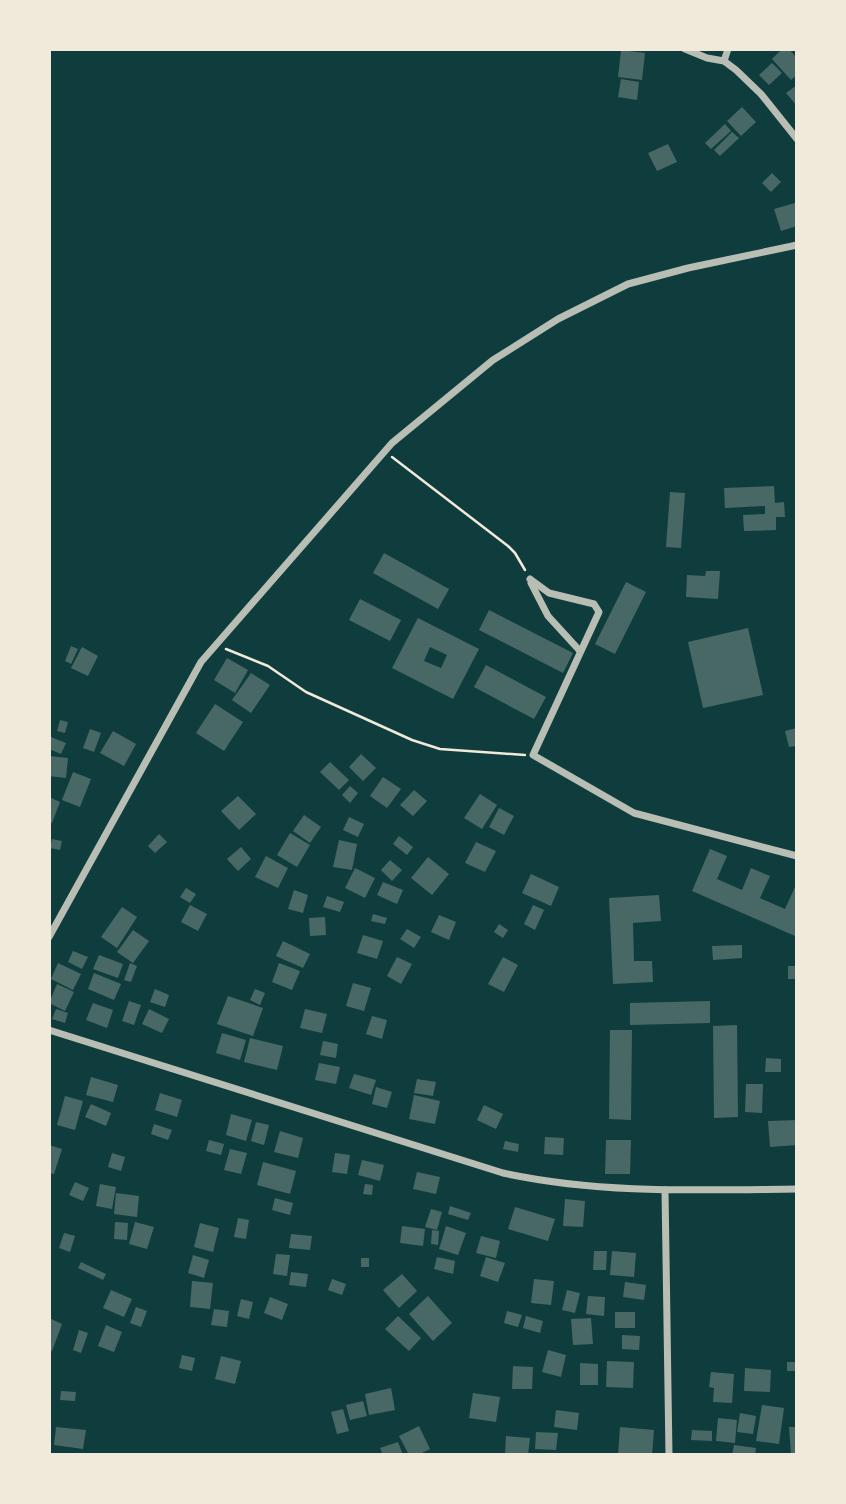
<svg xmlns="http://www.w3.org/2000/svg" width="846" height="1504" font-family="'Times New Roman',serif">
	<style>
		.building { fill: #486865; fill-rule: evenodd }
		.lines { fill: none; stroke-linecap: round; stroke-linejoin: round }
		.path { stroke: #f1e9da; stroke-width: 2.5 }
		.minor { stroke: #b8beb3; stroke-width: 7 }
	</style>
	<rect width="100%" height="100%" fill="#0f3d3e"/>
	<!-- building -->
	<g class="building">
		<polygon points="782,49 789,49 797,58 797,75 791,80 772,59"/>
		<polygon points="621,50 645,53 642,80 618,77"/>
		<polygon points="772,63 782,73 769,85 759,75"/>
		<polygon points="621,79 639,82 637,100 618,97"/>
		<polygon points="797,85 797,106 786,93"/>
		<polygon points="742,107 756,122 741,136 727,121"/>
		<polygon points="725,124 731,131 711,149 705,143"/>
		<polygon points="732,132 739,138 720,156 714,150"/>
		<polygon points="668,144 677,162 657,171 648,153"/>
		<polygon points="772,173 781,182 771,192 762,183"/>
		<polygon points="795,203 797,226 781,231 774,209"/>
		<polygon points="774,486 775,503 784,502 785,517 776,517 776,530 744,531 743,515 765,514 765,506 725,508 724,488"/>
		<polygon points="670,492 685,493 681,548 666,547"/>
		<polygon points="384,553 449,589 438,609 373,573"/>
		<polygon points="706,571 720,571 718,599 686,597 687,575 705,576"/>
		<polygon points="626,582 646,592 615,654 595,644"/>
		<polygon points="360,599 401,620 390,641 349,620"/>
		<polygon points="489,610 573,653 563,673 479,630"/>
		<path d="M418 618 479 649 453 699 392 668ZM430 647 447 655 441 668 424 661Z"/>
		<polygon points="748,628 763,695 703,708 688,642"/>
		<polygon points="71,646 78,649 71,664 65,661"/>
		<polygon points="82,647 98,656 88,676 71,668"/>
		<polygon points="227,658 248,670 235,693 214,680"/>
		<polygon points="486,665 546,697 534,719 474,687"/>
		<polygon points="251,673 270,685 251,713 232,700"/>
		<polygon points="215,704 243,722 224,751 196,733"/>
		<polygon points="60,720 68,722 65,733 57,731"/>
		<polygon points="797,728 797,746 789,747 785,731"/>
		<polygon points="90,729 101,733 94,752 83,748"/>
		<polygon points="113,731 136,744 124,766 100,753"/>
		<polygon points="51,737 66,743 61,754 49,749"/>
		<polygon points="361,754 376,768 363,781 349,767"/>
		<polygon points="49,756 68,758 66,778 49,776"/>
		<polygon points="330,762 349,780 339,790 320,772"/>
		<polygon points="73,772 91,779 80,807 62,800"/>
		<polygon points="383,777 401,789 387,808 370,796"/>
		<polygon points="350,786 358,793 350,803 342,795"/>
		<polygon points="414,790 427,801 413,816 400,805"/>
		<polygon points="480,794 497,805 482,829 464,818"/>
		<polygon points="238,796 256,814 239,830 221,811"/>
		<polygon points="49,797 60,802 52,823 49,821"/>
		<polygon points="499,808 514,816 504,835 489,827"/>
		<polygon points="304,815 321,827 310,843 293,831"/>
		<polygon points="349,817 364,824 358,837 343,830"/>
		<polygon points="290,833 310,845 297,867 277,855"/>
		<polygon points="159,834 167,842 155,853 148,846"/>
		<polygon points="399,836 413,847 407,855 393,844"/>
		<polygon points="52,839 62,841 60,850 50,848"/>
		<polygon points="339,840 357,844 352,870 333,867"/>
		<polygon points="476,842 496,851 485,872 465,863"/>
		<polygon points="241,847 251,859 238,871 227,859"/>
		<polygon points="710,849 727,856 717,879 742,890 751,868 770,876 760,898 785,909 795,887 797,888 795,936 692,891"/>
		<polygon points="266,856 288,868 278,888 255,877"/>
		<polygon points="428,857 449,874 432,895 411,878"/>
		<polygon points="390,860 402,870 392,881 381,870"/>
		<polygon points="355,868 375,878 365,898 345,888"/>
		<polygon points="531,874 559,887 551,906 522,893"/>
		<polygon points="383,882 403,890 397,904 377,895"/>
		<polygon points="186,888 196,894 190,903 180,897"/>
		<polygon points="294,890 308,895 303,913 288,909"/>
		<polygon points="659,895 661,921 633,923 634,961 652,961 653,982 613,984 609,898"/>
		<polygon points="327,896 344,902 340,912 323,907"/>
		<polygon points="190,905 207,914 198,931 181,922"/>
		<polygon points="533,905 544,910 535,930 524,924"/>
		<polygon points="122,907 137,917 117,948 101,937"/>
		<polygon points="373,914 387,918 385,924 371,921"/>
		<polygon points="439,915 456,922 449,940 431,932"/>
		<polygon points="325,917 326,935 310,936 309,918"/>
		<polygon points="499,924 508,930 503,938 494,932"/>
		<polygon points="407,929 421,937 414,948 400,939"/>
		<polygon points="133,930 149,941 133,963 117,952"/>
		<polygon points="363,935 383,941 377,959 357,953"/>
		<polygon points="283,941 310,954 303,968 276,956"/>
		<polygon points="742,945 742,958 713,960 712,946"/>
		<polygon points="73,951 88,957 82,969 68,962"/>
		<polygon points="99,955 123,964 118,978 93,969"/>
		<polygon points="397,957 412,964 401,984 387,976"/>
		<polygon points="503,957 518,965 504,992 488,984"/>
		<polygon points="58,963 81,974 73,990 51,979"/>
		<polygon points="130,963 137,966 131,982 124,980"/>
		<polygon points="279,963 300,971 292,990 272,982"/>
		<rect x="788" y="966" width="9" height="13"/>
		<polygon points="94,973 121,984 114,1000 88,989"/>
		<polygon points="353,983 371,988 364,1011 346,1006"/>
		<polygon points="57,984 74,992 65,1011 49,1003"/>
		<polygon points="155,989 169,995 165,1007 150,1002"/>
		<polygon points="255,989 265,993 260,1005 250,1000"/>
		<polygon points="228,996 263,1008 253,1036 217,1024"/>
		<polygon points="129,1001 141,1005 134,1025 122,1021"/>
		<polygon points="710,1001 710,1023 630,1025 630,1003"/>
		<polygon points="93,1003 113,1010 107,1028 86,1020"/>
		<polygon points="56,1009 68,1013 65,1023 52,1019"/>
		<polygon points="149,1009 169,1019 162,1033 142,1024"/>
		<polygon points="305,1009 327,1014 322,1033 300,1028"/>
		<polygon points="372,1016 387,1020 382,1039 366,1034"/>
		<polygon points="737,1025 738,1117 714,1118 713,1026"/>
		<polygon points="610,1030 632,1030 631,1120 609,1119"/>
		<polygon points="222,1033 246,1040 240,1060 216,1053"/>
		<polygon points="250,1038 283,1046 277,1070 244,1062"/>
		<polygon points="323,1041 338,1044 336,1058 320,1055"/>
		<polygon points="766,1058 781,1059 781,1072 765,1072"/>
		<polygon points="319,1063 340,1067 336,1084 315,1080"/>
		<polygon points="354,1074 376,1080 371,1095 349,1088"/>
		<polygon points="91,1077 118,1085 113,1102 86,1095"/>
		<polygon points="417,1079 436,1082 433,1096 414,1093"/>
		<polygon points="746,1084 763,1084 762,1113 745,1112"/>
		<polygon points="376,1087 392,1092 387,1108 372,1104"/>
		<polygon points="160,1093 182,1100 177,1117 155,1110"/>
		<polygon points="414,1095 440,1101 435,1124 409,1119"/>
		<polygon points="65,1096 83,1101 75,1130 57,1125"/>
		<polygon points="91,1104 111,1113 106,1126 85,1117"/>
		<polygon points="484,1105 503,1114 496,1129 477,1120"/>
		<polygon points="231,1114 252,1120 246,1141 226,1135"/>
		<polygon points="797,1120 797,1145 770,1147 768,1121"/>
		<polygon points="256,1122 269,1125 264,1145 251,1141"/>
		<polygon points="154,1124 172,1130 168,1140 151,1134"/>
		<polygon points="280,1131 303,1138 298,1158 274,1152"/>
		<polygon points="545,1137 564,1138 563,1155 544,1154"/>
		<polygon points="209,1140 224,1144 221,1155 206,1151"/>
		<polygon points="606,1140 631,1140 630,1174 605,1174"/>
		<polygon points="505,1141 519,1144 518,1152 503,1149"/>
		<polygon points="49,1145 62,1149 54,1174 49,1173"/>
		<polygon points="230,1149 247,1153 241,1174 224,1170"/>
		<polygon points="112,1153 125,1157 121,1171 108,1167"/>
		<polygon points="335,1153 350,1155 347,1174 332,1172"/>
		<polygon points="362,1160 384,1165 380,1181 358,1175"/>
		<polygon points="263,1162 296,1171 290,1194 257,1185"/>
		<polygon points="417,1172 440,1177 436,1194 413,1189"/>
		<polygon points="75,1182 89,1188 83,1201 69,1195"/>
		<polygon points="100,1184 116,1187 112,1209 96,1206"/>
		<polygon points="365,1184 373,1185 372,1195 363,1194"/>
		<polygon points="116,1193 139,1196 137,1217 114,1214"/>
		<polygon points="275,1198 293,1203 290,1215 272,1210"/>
		<polygon points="565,1199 585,1201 583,1227 563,1226"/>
		<polygon points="450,1206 471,1213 468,1220 448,1214"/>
		<polygon points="515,1207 555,1219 548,1241 508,1229"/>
		<polygon points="431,1209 442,1212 437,1230 425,1227"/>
		<polygon points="238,1218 249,1220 246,1239 234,1237"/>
		<polygon points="115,1222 128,1223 127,1240 114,1239"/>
		<polygon points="135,1222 154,1227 147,1249 129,1244"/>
		<polygon points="200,1223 219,1228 213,1252 194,1247"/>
		<polygon points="402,1226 425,1229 423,1246 400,1243"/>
		<polygon points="446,1226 466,1233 458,1255 439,1249"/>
		<polygon points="432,1230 439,1231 438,1245 431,1244"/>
		<polygon points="64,1233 75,1236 70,1252 59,1248"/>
		<polygon points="291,1234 312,1236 310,1250 289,1248"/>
		<polygon points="481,1236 500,1241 496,1258 476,1253"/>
		<polygon points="594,1251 607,1251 606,1270 593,1270"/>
		<polygon points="612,1251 636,1253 634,1277 610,1275"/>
		<polygon points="276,1254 290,1255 287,1276 273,1274"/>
		<polygon points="193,1255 209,1260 204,1278 188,1273"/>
		<polygon points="437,1257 455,1261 453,1274 434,1269"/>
		<polygon points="486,1257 505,1263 498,1282 480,1276"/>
		<rect x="361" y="1258" width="8" height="9"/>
		<polygon points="81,1262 106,1274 103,1280 78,1268"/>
		<polygon points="291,1272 308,1274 306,1287 289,1285"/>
		<polygon points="402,1274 417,1291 399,1308 383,1290"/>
		<polygon points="332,1279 346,1284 342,1295 328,1290"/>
		<polygon points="534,1279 554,1281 551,1305 531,1303"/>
		<polygon points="192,1281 213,1283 210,1309 190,1307"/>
		<polygon points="625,1282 646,1285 644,1300 623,1297"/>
		<polygon points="111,1290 132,1299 124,1317 103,1308"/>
		<polygon points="567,1290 580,1293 575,1313 562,1310"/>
		<polygon points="428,1296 452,1323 433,1341 409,1314"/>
		<polygon points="588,1296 605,1297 604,1316 586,1314"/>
		<polygon points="270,1297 288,1304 282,1320 264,1313"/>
		<polygon points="241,1299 253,1302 249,1319 237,1316"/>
		<polygon points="136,1307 147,1311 141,1327 130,1323"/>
		<polygon points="214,1309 229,1311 227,1327 211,1325"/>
		<polygon points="507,1311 522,1315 518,1327 504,1323"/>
		<rect x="615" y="1312" width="20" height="16"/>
		<polygon points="398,1316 421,1338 409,1351 385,1329"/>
		<polygon points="526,1316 543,1321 540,1333 523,1328"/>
		<polygon points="49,1318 62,1324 52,1351 49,1350"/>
		<polygon points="591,1318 593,1344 573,1345 571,1319"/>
		<polygon points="106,1325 122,1332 114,1352 98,1346"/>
		<polygon points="79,1330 88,1333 81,1353 73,1350"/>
		<polygon points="622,1335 640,1336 639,1350 622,1349"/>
		<polygon points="548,1350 566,1355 561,1377 542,1372"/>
		<polygon points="182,1355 195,1358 192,1371 179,1368"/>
		<polygon points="221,1356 241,1361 235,1384 215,1379"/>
		<polygon points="607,1361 634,1362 633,1388 606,1387"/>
		<rect x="787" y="1362" width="10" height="9"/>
		<polygon points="580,1363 598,1364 598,1385 580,1385"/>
		<polygon points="513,1366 533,1367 532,1389 512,1389"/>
		<polygon points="745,1368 771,1370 770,1392 744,1391"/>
		<polygon points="711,1372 734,1374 732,1403 713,1402 714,1388 709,1387"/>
		<polygon points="391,1388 395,1410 369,1415 365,1394"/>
		<polygon points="61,1391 76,1392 75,1401 60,1400"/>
		<polygon points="473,1393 500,1397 496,1422 469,1418"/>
		<polygon points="363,1401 367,1416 350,1420 346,1405"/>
		<polygon points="762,1405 784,1408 779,1444 756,1441"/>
		<polygon points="343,1409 349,1431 337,1434 331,1412"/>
		<polygon points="556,1410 579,1413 577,1430 554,1427"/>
		<polygon points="740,1413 756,1416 753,1434 737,1432"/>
		<polygon points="718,1418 737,1420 735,1443 716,1441"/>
		<polygon points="419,1426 430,1449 418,1455 409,1455 399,1436"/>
		<polygon points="56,1427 86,1430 83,1449 54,1445"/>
		<polygon points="620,1427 654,1430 652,1455 618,1455"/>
		<polygon points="789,1427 797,1427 797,1455 791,1455"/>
		<polygon points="692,1430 712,1431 712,1441 691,1440"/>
		<polygon points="536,1432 558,1433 556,1450 535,1449"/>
		<polygon points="506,1436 530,1438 528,1455 505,1455"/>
		<polygon points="398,1442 403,1455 383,1455 380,1448"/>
		<polygon points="734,1445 756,1448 755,1455 732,1455"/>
	</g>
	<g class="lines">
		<!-- path -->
		<g class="path">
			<polyline points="392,457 508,546 515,553 525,570"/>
			<polyline points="226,649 268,666 306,692 412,740 440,749 525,755"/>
		</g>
		<!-- minor -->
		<g class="minor">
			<polyline points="685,49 707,58 724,61 736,70 761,94 797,139"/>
			<polyline points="724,61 728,49"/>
			<polyline points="530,579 549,593 594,604 599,612 533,755 634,813 797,856"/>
			<polyline points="531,583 548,616 580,651"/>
			<polyline points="49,937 201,662 392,443 493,360 558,319 628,284 688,268 797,245"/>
			<path d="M49 1030 503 1173C600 1194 698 1190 797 1189"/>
			<polyline points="665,1190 669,1455"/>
		</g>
	</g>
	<!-- border -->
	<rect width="846" height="1504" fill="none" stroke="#f1e9da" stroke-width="102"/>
</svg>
